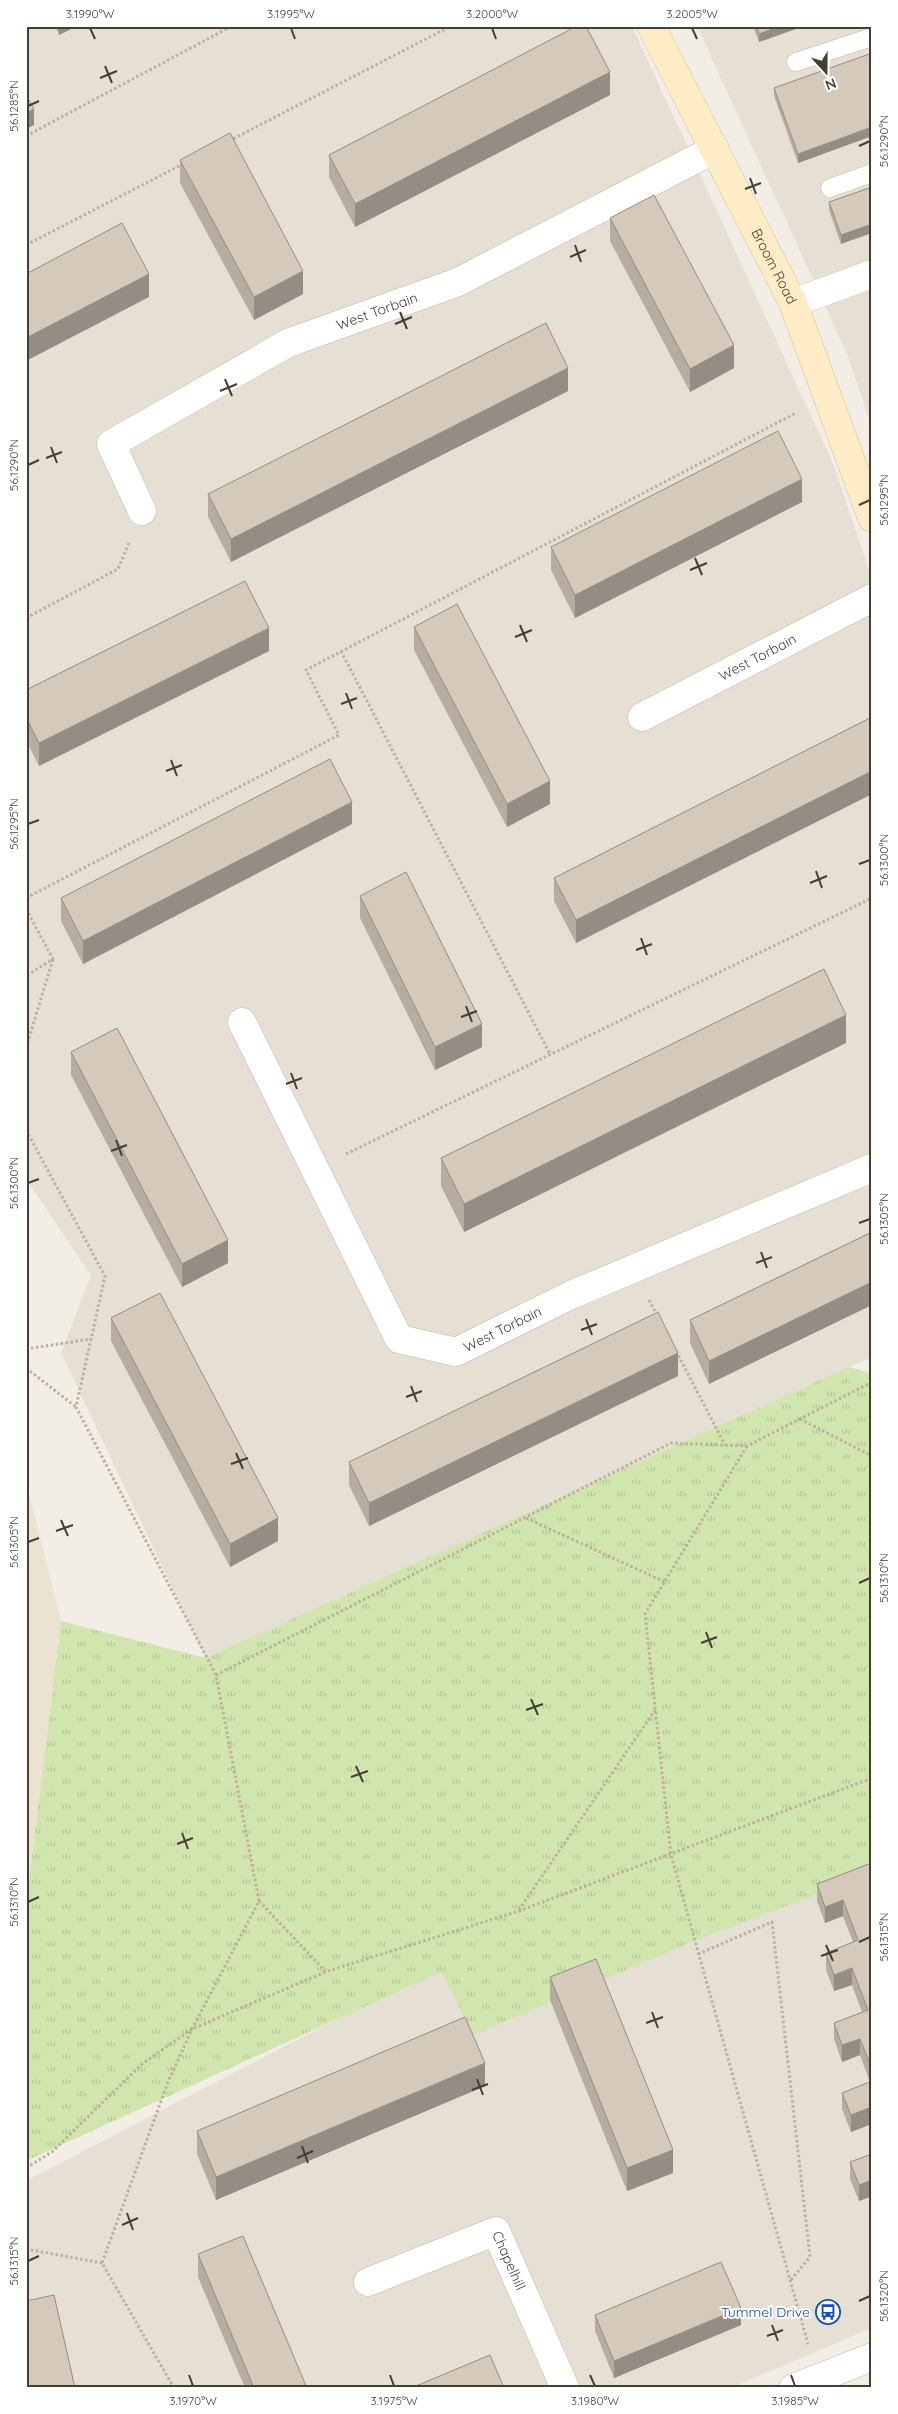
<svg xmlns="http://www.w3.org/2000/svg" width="898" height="2414" font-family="Quicksand,sans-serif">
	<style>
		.residential { fill: #e6dfd4 }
		.education { fill: #ebe2d0 }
		.grass { fill: url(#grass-tufts) }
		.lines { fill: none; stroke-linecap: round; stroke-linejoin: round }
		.lane-casing { stroke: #c1b8ab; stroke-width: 19 }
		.street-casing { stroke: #c1b8ab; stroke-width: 29 }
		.secondary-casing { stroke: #d2be96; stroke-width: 29 }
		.path { stroke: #bfb09a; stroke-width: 3; stroke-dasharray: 2.5 2.5; stroke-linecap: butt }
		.lane { stroke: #fff; stroke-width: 18 }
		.street { stroke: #fff; stroke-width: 28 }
		.secondary { stroke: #fdecc5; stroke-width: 28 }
		.wall { fill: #b6ada1 }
		.shaded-wall { fill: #948d83 }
		.building { fill: #d4c9bb; stroke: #948d83 }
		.ticks { fill: none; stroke: #453e35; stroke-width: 2 }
		.labels { text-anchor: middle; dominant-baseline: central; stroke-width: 4; stroke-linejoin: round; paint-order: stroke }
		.street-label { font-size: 14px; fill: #453e35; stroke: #fff }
		.transit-label { font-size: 14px; fill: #164399; stroke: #fff; text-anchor: end }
		.neatline { fill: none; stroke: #453e35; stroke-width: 2 }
		.ticks-label { font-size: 12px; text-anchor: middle; fill: #453e35 }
	</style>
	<defs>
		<pattern id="grass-tufts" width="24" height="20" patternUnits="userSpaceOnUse" patternTransform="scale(1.25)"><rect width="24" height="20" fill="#d1e6af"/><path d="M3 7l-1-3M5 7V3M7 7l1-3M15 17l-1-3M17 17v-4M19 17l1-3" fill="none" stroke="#b5c697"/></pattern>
	</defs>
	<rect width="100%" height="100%" fill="#f2eee6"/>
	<!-- residential -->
	<g class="residential">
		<polygon points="26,26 632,26 834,466 872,579 872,1357 206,1659 61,1353 91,1275 26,1179"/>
		<polygon points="697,26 872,26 872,427 847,354"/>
		<polygon points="872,1792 872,2328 730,2388 26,2388 26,2181 441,1965"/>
	</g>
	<!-- education -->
	<polygon class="education" points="26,1481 61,1621 26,1905"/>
	<!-- grass -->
	<polygon class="grass" points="849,1367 872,1374 872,1873 687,1944 473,2035 441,1972 26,2161 26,1905 61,1621 206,1658"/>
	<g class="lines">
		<defs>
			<g id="lane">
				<polyline points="796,62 872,37"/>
				<polyline points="830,188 872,173"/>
			</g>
			<g id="street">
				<polyline points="793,303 872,274"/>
				<path id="s1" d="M142 511 111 444 288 343 458 282 715 149"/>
				<path id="s2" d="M642 717 872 598"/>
				<path id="s3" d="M242 1022 399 1339 456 1352 571 1295 872 1168"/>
				<path id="s4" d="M368 2282 496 2231 565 2388"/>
				<polyline points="793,2388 872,2357"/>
			</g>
			<g id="secondary">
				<path id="s5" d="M651 26 793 303 872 518"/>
			</g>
		</defs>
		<!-- lane casing -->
		<use href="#lane" class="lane-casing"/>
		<!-- street casing -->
		<use href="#street" class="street-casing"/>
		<!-- secondary casing -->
		<use href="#secondary" class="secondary-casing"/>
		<!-- path -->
		<g class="path">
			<polyline points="26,136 232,26"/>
			<polyline points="229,141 451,26"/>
			<polyline points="26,245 183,164"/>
			<polyline points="26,618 118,569 129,543"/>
			<polyline points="341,651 550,1054"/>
			<polyline points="26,898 339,735 306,670 796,413"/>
			<polyline points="26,909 53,959 26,976"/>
			<polyline points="26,1048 53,959"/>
			<polyline points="26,1130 105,1276 76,1407 216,1675 259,1901 192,2029 168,2082 102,2263 174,2388"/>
			<polyline points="346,1154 872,898"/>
			<polyline points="649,1300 658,1317"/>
			<polyline points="26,1349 91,1339"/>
			<polyline points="676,1351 725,1445"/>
			<polyline points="26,1368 76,1407"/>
			<polyline points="800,1419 872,1456"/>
			<polyline points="747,1446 645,1614 671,1855 808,2344"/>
			<polyline points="526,1518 665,1582"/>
			<polyline points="216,1675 671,1443 747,1446 872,1382"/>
			<polyline points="259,1901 325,1971"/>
			<polyline points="519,1910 655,1710"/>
			<polyline points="698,1954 772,1922 810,2257 790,2281"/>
			<polyline points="26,2168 52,2152 142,2064 192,2029 325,1972 519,1911 872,1778"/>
			<polyline points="26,2249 102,2263"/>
		</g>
		<!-- lane -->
		<use href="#lane" class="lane"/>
		<!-- street -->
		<use href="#street" class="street"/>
		<!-- secondary -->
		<use href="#secondary" class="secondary"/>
	</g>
	<!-- wall -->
	<g class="wall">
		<polygon points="55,26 77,26 59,35"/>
		<polygon points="753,26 804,26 759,42"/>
		<polygon points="872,53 872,136 798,163 774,96 774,88"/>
		<polygon points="610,95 355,227 329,177 329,155"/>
		<polygon points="180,160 303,294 254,320 180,183"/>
		<polygon points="872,187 841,244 829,210 829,202"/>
		<polygon points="610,218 734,368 690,392 610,241"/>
		<polygon points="568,391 231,562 208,517 208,494"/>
		<polygon points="802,502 575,618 551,570 551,547"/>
		<polygon points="414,627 550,804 507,827 414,650"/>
		<polygon points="269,651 39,766 26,740 26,690"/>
		<polygon points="872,717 872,794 576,943 554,901 554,878"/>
		<polygon points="352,824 83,964 61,921 61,898"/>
		<polygon points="360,896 482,1047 435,1070 360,918"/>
		<polygon points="846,1043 464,1232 441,1186 441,1158"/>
		<polygon points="71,1052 228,1263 182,1287 71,1075"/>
		<polygon points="872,1232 709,1384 690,1343 690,1320"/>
		<polygon points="111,1318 278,1541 230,1567 111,1341"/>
		<polygon points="678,1376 369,1526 349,1485 349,1462"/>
		<polygon points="872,1872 872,2132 869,2125 851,2132 842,2109 842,2093 870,2082 860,2055 842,2062 834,2039 834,2023 862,2012 852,1985 834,1991 826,1970 826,1953 853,1942 843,1916 825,1923 817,1901 817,1884"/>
		<polygon points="550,1977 673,2173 627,2191 550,2000"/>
		<polygon points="485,2086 216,2200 197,2154 197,2131"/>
		<polygon points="872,2154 872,2196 859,2201 850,2179 850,2162"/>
		<polygon points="198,2254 307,2388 245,2388 198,2277"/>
		<polygon points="595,2315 741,2325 614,2378 595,2331"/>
	</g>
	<!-- shaded-wall -->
	<g class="shaded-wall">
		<polygon points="59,26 77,26 59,35"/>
		<polygon points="780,26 804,26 759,42 759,34"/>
		<polygon points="610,72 610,95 355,227 355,204"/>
		<polygon points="34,109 34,125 26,129 26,113"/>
		<polygon points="872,127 872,136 798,163 798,154"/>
		<polygon points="872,224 872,233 841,244 841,235"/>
		<polygon points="303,271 303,294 254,320 254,297"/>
		<polygon points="149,274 149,297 26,361 26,338"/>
		<polygon points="734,345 734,368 690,392 690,369"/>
		<polygon points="568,368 568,391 231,562 231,539"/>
		<polygon points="802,479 802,502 575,618 575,595"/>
		<polygon points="269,628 269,651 39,766 39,743"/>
		<polygon points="872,771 872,794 576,943 576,920"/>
		<polygon points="550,781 550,804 507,827 507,804"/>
		<polygon points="352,802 352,824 83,964 83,941"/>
		<polygon points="846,1015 846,1043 464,1232 464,1204"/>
		<polygon points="482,1024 482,1047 435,1070 435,1047"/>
		<polygon points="228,1240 228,1263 182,1287 182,1264"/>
		<polygon points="872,1282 872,1305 709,1384 709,1361"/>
		<polygon points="678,1353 678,1376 369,1526 369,1503"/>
		<polygon points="278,1518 278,1541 230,1567 230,1544"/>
		<polygon points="843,1900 843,1916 825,1923 825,1907"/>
		<polygon points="852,1968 852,1985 834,1991 834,1975"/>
		<polygon points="860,2039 860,2055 842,2062 842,2045"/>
		<polygon points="485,2063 485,2086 216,2200 216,2177"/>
		<polygon points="869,2108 869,2125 851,2132 851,2115"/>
		<polygon points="673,2150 673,2173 627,2191 627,2168"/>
		<polygon points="872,2180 872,2196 859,2201 859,2185"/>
		<polygon points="741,2308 741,2325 614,2378 614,2361"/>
	</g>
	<!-- building -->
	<g class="building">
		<polygon points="577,26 586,26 610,72 355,204 329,155"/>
		<polygon points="757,26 780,26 759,34"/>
		<polygon points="872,53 872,127 798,154 774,88"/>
		<polygon points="26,95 34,109 26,113"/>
		<polygon points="230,133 303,271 254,297 180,160"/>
		<polygon points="872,187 872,224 841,235 829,202"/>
		<polygon points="654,195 734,345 690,369 610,218"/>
		<polygon points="122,223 149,274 26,338 26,274"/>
		<polygon points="546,323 568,368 231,539 208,494"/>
		<polygon points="778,431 802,479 575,595 551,547"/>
		<polygon points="245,581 269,628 39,743 26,717 26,690"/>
		<polygon points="457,604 550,781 507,804 414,627"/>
		<polygon points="872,717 872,771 576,920 554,878"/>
		<polygon points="330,759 352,802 83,941 61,898"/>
		<polygon points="406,872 482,1024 435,1047 360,896"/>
		<polygon points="824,969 846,1015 464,1204 441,1158"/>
		<polygon points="117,1028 228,1240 182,1264 71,1052"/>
		<polygon points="872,1232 872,1282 709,1361 690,1320"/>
		<polygon points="160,1293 278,1518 230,1544 111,1318"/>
		<polygon points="658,1312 678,1353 369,1503 349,1462"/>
		<polygon points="869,1864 872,1872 872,2069 860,2039 842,2045 834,2023 868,2010 852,1968 834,1975 826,1953 858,1940 843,1900 825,1907 817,1884"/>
		<polygon points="596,1959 673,2150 627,2168 550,1977"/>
		<polygon points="465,2017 485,2063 216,2177 197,2131"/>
		<polygon points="872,2081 872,2116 869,2108 851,2115 842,2093"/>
		<polygon points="872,2154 872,2180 859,2185 850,2162"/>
		<polygon points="243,2236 307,2388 254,2388 198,2254"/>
		<polygon points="721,2262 741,2308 614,2361 595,2315"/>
		<polygon points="54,2295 75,2388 26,2388 26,2301"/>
		<polygon points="490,2355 504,2388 411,2388"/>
	</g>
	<!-- ticks -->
	<path class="ticks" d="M90 28 95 39M291 28 295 39M492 28 496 39M692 28 697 39M105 66 112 83M100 78 117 71M28 106 39 101M859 146 870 141M750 178 756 194M745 189 761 183M575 245 581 262M570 257 586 250M400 312 407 329M395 324 412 317M225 379 232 396M220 391 237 384M51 447 57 463M46 458 62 452M28 465 39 460M859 505 870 500M695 558 702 575M690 570 707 563M520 625 527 642M515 637 532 630M346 693 352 709M341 704 357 698M171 760 177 776M166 771 182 765M28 824 39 820M859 864 870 860M816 871 822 888M810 883 827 876M641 938 647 955M636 950 652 944M466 1006 472 1022M461 1017 477 1011M291 1073 297 1089M286 1084 302 1078M116 1140 122 1156M111 1151 127 1145M28 1183 39 1179M859 1223 870 1219M761 1252 767 1268M756 1263 772 1257M586 1319 592 1335M581 1330 597 1324M411 1386 417 1402M406 1397 422 1391M236 1453 243 1469M231 1464 248 1458M61 1520 68 1536M56 1531 73 1525M28 1542 39 1538M859 1583 870 1578M706 1632 712 1648M701 1643 717 1637M531 1699 538 1715M526 1710 543 1704M356 1766 363 1782M351 1777 368 1771M182 1833 188 1849M177 1844 193 1838M28 1902 39 1897M859 1942 870 1937M826 1945 833 1961M821 1956 838 1950M652 2012 658 2028M646 2023 663 2017M477 2079 483 2095M472 2090 488 2084M302 2146 308 2163M297 2158 313 2151M127 2213 133 2230M122 2225 138 2218M28 2261 39 2256M859 2301 870 2296M772 2325 778 2341M767 2336 783 2330M189 2375 193 2386M390 2375 394 2386M590 2375 595 2386M791 2375 795 2386"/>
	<!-- icons -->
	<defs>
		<symbol id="bus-ring" viewBox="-11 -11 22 22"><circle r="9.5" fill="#fff" stroke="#1a4fb4" stroke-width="1.5"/><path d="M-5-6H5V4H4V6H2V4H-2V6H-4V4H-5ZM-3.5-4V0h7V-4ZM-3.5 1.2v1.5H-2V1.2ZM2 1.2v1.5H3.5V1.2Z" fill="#1a4fb4"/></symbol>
	</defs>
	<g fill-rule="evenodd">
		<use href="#bus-ring" x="814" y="2298" width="28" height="28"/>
	</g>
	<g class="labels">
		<!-- street labels -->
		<g class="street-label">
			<text stroke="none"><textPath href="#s5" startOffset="270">Broom Road</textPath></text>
			<text stroke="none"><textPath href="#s1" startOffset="372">West Torbain</textPath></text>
			<text stroke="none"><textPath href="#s2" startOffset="130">West Torbain</textPath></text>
			<text stroke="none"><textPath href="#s3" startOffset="464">West Torbain</textPath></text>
			<text stroke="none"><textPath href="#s4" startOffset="170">Chapelhill</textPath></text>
		</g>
		<!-- transit labels -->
		<g class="transit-label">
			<text x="810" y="2312">Tummel Drive</text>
		</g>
	</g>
	<!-- border -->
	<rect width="898" height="2414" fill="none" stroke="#ffffff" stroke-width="55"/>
	<!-- north arrow -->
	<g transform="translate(826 72) rotate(159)" stroke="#ffffff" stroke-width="4" paint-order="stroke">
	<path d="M0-4L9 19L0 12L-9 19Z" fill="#453e35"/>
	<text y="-8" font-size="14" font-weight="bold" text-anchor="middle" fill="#453e35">N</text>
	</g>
	<rect x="28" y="28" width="842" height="2358" class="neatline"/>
	<g class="ticks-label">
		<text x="90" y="18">3.1990°W</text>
		<text x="291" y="18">3.1995°W</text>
		<text x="492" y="18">3.2000°W</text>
		<text x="692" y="18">3.2005°W</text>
		<text transform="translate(14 106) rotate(-90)" y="4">56.1285°N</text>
		<text transform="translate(884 141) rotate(-90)" y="4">56.1290°N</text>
		<text transform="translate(14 465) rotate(-90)" y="4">56.1290°N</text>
		<text transform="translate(884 500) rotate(-90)" y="4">56.1295°N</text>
		<text transform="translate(14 824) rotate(-90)" y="4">56.1295°N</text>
		<text transform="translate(884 860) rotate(-90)" y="4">56.1300°N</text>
		<text transform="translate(14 1183) rotate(-90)" y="4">56.1300°N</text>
		<text transform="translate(884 1219) rotate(-90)" y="4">56.1305°N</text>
		<text transform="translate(14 1542) rotate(-90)" y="4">56.1305°N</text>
		<text transform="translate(884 1578) rotate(-90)" y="4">56.1310°N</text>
		<text transform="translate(14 1902) rotate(-90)" y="4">56.1310°N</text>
		<text transform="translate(884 1937) rotate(-90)" y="4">56.1315°N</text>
		<text transform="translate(14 2261) rotate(-90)" y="4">56.1315°N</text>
		<text transform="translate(884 2296) rotate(-90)" y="4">56.1320°N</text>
		<text x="193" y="2405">3.1970°W</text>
		<text x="394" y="2405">3.1975°W</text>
		<text x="595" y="2405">3.1980°W</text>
		<text x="795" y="2405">3.1985°W</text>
	</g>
</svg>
